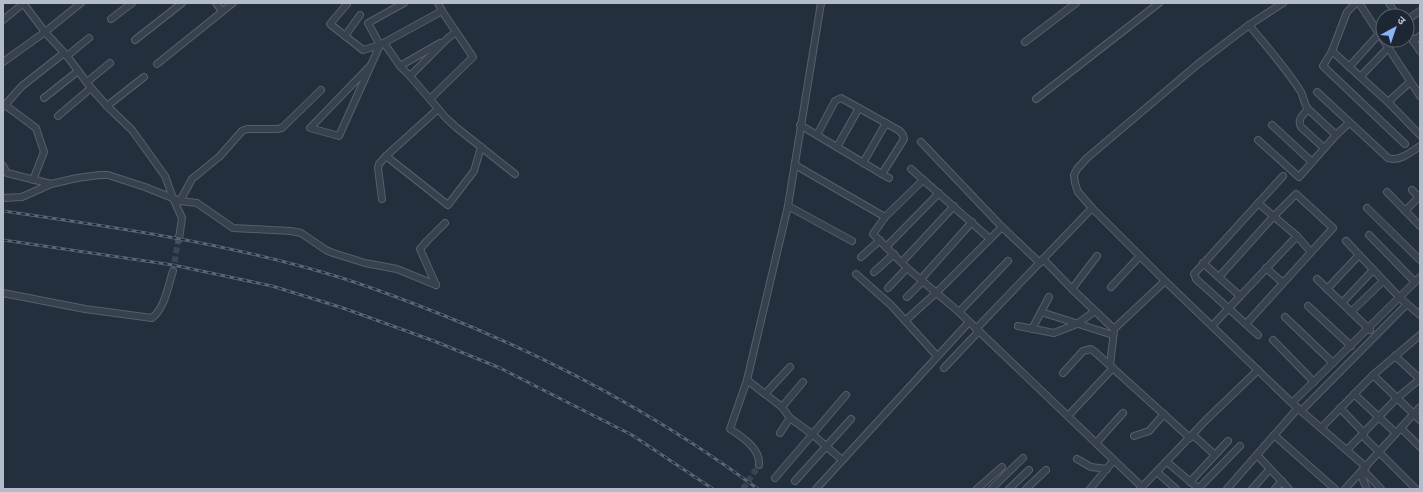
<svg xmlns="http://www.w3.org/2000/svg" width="1423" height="492" font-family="'Fira Sans','Noto Sans Devanagari',sans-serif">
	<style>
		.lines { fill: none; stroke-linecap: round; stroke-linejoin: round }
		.minor-tunnel { stroke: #3a4453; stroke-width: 6; stroke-dasharray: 6 3; stroke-linecap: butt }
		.minor-casing { stroke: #565f6c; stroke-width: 8 }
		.minor { stroke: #38414e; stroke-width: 6 }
		.rail-casing { stroke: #5a6575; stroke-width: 3 }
		.rail { stroke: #1d2633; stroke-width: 1.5; stroke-dasharray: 4.5; stroke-linecap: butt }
	</style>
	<rect width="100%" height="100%" fill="#242f3e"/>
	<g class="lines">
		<!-- minor-tunnel -->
		<g class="minor-tunnel">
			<polyline points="173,271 179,236"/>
			<polyline points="743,489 759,465"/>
		</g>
		<defs>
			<g id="minor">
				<polyline points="23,3 45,32 67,56 91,88 107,106 132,130 165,176 173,198 182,218 179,239 179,236"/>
				<polyline points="216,3 222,11"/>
				<polyline points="1283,3 1249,25 1198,64 1087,158 1077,169 1074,175 1075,183 1078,192 1092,208 1165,281 1292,403 1366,467"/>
				<polyline points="1356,3 1347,12 1332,51 1323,66 1405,144"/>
				<polyline points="1359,3 1420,96"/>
				<polyline points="1389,3 1397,16"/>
				<polyline points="347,4 330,24 363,50 380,45 442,11"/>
				<polyline points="111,19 132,3"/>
				<polyline points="3,20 24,3"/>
				<polyline points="1407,20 1420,11"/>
				<path d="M1249 25C1267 47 1286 68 1301 92 1304 98 1304 104 1308 109L1336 135"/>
				<polyline points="1407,31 1420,51"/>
				<polyline points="345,36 360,15"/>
				<polyline points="135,40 182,3"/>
				<polyline points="1413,41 1420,36"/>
				<polyline points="1025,42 1076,3"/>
				<polyline points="384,43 400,66 410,76 446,118 457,128 515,174"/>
				<polyline points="1332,51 1388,102 1420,135"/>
				<polyline points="67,56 89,38"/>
				<polyline points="3,62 45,32 81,3"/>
				<polyline points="157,64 233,3"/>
				<polyline points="370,66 310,128 339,136 380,45 368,23 404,3"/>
				<polyline points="400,66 440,43"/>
				<polyline points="1349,67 1379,34"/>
				<polyline points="410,76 448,38 456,32"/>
				<polyline points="1361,76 1388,48"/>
				<polyline points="87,82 110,63"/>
				<path d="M1317 92 1388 158C1399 162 1411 152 1420 146"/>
				<polyline points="44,98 78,71"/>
				<polyline points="430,99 473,57 442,11 438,3"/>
				<polyline points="1036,99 1159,3"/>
				<polyline points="1388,102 1410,82"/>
				<polyline points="3,104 5,105 22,86 64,53"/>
				<polyline points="107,106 144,77"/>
				<polyline points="3,107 5,105 36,128 44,152 33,180"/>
				<path d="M1308 109C1303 115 1297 119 1301 127L1324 148"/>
				<polyline points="58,116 91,88"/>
				<polyline points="800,125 882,174 904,139 903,135 900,131 841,98 835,101 817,135"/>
				<polyline points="1272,125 1312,162"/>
				<polyline points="1258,140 1299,177 1336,135 1349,123"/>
				<polyline points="921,142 1002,227 1040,263"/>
				<polyline points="837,147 859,108"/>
				<polyline points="386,156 448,205 474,171 481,147"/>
				<polyline points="863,163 886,123"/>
				<polyline points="795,165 885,217"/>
				<polyline points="3,166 7,173 51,184 77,178 100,175 108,175 145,187 180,201 197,203 233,228 291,231 301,233 326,250 333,253 365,263 397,269 436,285"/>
				<polyline points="911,169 990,239"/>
				<polyline points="882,174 889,178"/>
				<polyline points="923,180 885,217 873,234 907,268 959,312 1142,487 1142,489"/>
				<polyline points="1412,190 1420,199"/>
				<polyline points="1387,192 1420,226"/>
				<polyline points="3,198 22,197 51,184"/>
				<polyline points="382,199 378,168 379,164 386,156 438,109"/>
				<polyline points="180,201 192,179 220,156 242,131 247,129 277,129 282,128 321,90"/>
				<polyline points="1258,203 1297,236 1310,251"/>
				<polyline points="788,206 852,241"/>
				<polyline points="1367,208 1420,260"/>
				<polyline points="1405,211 1419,197"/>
				<polyline points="1369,235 1415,282"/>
				<polyline points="1346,241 1400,298 1420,315"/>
				<polyline points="886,247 939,193"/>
				<polyline points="861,257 880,240"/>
				<polyline points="1043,259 1072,289 1114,329 1165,281"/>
				<polyline points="902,262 954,206"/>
				<polyline points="1203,263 1240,296"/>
				<polyline points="1266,268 1282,282"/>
				<polyline points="874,272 894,254"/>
				<polyline points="856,274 891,305 937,356"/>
				<polyline points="1219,277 1273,217 1296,194 1333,228 1246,324"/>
				<polyline points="921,279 972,222"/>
				<polyline points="1317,279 1370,330"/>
				<polyline points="436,285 420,249 427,241 445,223"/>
				<polyline points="1111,287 1140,256"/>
				<polyline points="888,288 907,268"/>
				<polyline points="1072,289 1097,256"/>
				<polyline points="1327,289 1359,255"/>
				<path d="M3 293 85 309 152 318C165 308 168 286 173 271"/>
				<polyline points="907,297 923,281"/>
				<polyline points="1342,303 1373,270"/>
				<polyline points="1308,306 1351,346"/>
				<polyline points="959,312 1008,261"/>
				<polyline points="1041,312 1113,335"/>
				<polyline points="1351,312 1383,281"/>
				<polyline points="1285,317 1333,363"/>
				<polyline points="906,320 937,292 1002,227"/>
				<polyline points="1018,326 1054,333 1077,324 1095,311"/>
				<polyline points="1212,326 1297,236"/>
				<polyline points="976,329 1092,208"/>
				<polyline points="1032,329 1049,297"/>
				<polyline points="1258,335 1196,279 1194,274 1283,176"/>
				<polyline points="1273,340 1314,382"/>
				<polyline points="1395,356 1420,379"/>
				<polyline points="1110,365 1114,331"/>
				<polyline points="944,368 979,331"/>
				<polyline points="1063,373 1083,351 1091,349 1095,352 1190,438"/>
				<polyline points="1373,375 1420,420"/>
				<polyline points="747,380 782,407 790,418 812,434 842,460"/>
				<polyline points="765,394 790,367"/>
				<polyline points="1354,394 1396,433"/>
				<polyline points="1292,403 1420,277"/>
				<polyline points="782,407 803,382"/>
				<polyline points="1340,408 1364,433"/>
				<polyline points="1301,411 1407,304"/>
				<polyline points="1068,416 1113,368"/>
				<polyline points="1321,428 1373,375 1420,335"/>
				<polyline points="1401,428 1420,447"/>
				<polyline points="780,433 790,418"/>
				<polyline points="1193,435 1215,455"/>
				<polyline points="1274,435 1335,489"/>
				<polyline points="1362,435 1416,489"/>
				<polyline points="1134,436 1149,431 1164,414"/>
				<polyline points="1096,443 1123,413"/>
				<polyline points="1347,450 1397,398 1420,379"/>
				<polyline points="1257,455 1289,489"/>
				<polyline points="1077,459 1091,467 1107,469"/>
				<polyline points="1167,462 1199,489"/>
				<path d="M759 465C761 449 741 436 730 429L747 380 788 206 821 3"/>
				<polyline points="1363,470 1381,489"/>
				<polyline points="1157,472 1176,489"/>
				<polyline points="1360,473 1367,489"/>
				<polyline points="775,478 846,395"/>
				<polyline points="795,481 851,419"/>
				<polyline points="1190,482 1228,441"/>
				<polyline points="816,489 969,322"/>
				<polyline points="977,489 1002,467"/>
				<polyline points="991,489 1023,458"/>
				<polyline points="1009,489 1029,470"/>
				<polyline points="1026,489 1046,470"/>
				<polyline points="1090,489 1114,460"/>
				<polyline points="1140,489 1207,419 1258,370"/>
				<polyline points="1198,489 1240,446"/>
				<polyline points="1227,489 1298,408"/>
				<polyline points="1252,489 1270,469"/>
				<polyline points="1275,489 1282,481"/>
				<polyline points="1345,489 1420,407"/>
			</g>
		</defs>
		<!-- minor casing -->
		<use href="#minor" class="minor-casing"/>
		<!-- minor -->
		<use href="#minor" class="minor"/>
		<defs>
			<g id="rail">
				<path d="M3 211C114 227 225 243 332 275 369 286 405 300 440 314 553 359 661 417 758 489"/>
				<polyline points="3,240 173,265 272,286 343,308 434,341 500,368 632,435 713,489"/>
			</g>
		</defs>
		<!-- rail casing -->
		<use href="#rail" class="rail-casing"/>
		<!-- rail -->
		<use href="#rail" class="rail"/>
	</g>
	<!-- border -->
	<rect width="1423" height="492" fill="none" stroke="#b4bcc9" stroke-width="8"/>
	<!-- north arrow -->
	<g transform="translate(1395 28) rotate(40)"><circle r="19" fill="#1d2633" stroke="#59626f"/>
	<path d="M0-3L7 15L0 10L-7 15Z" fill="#8ab4f8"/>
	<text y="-6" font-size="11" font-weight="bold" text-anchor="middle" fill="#b4bcc9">उ</text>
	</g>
</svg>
